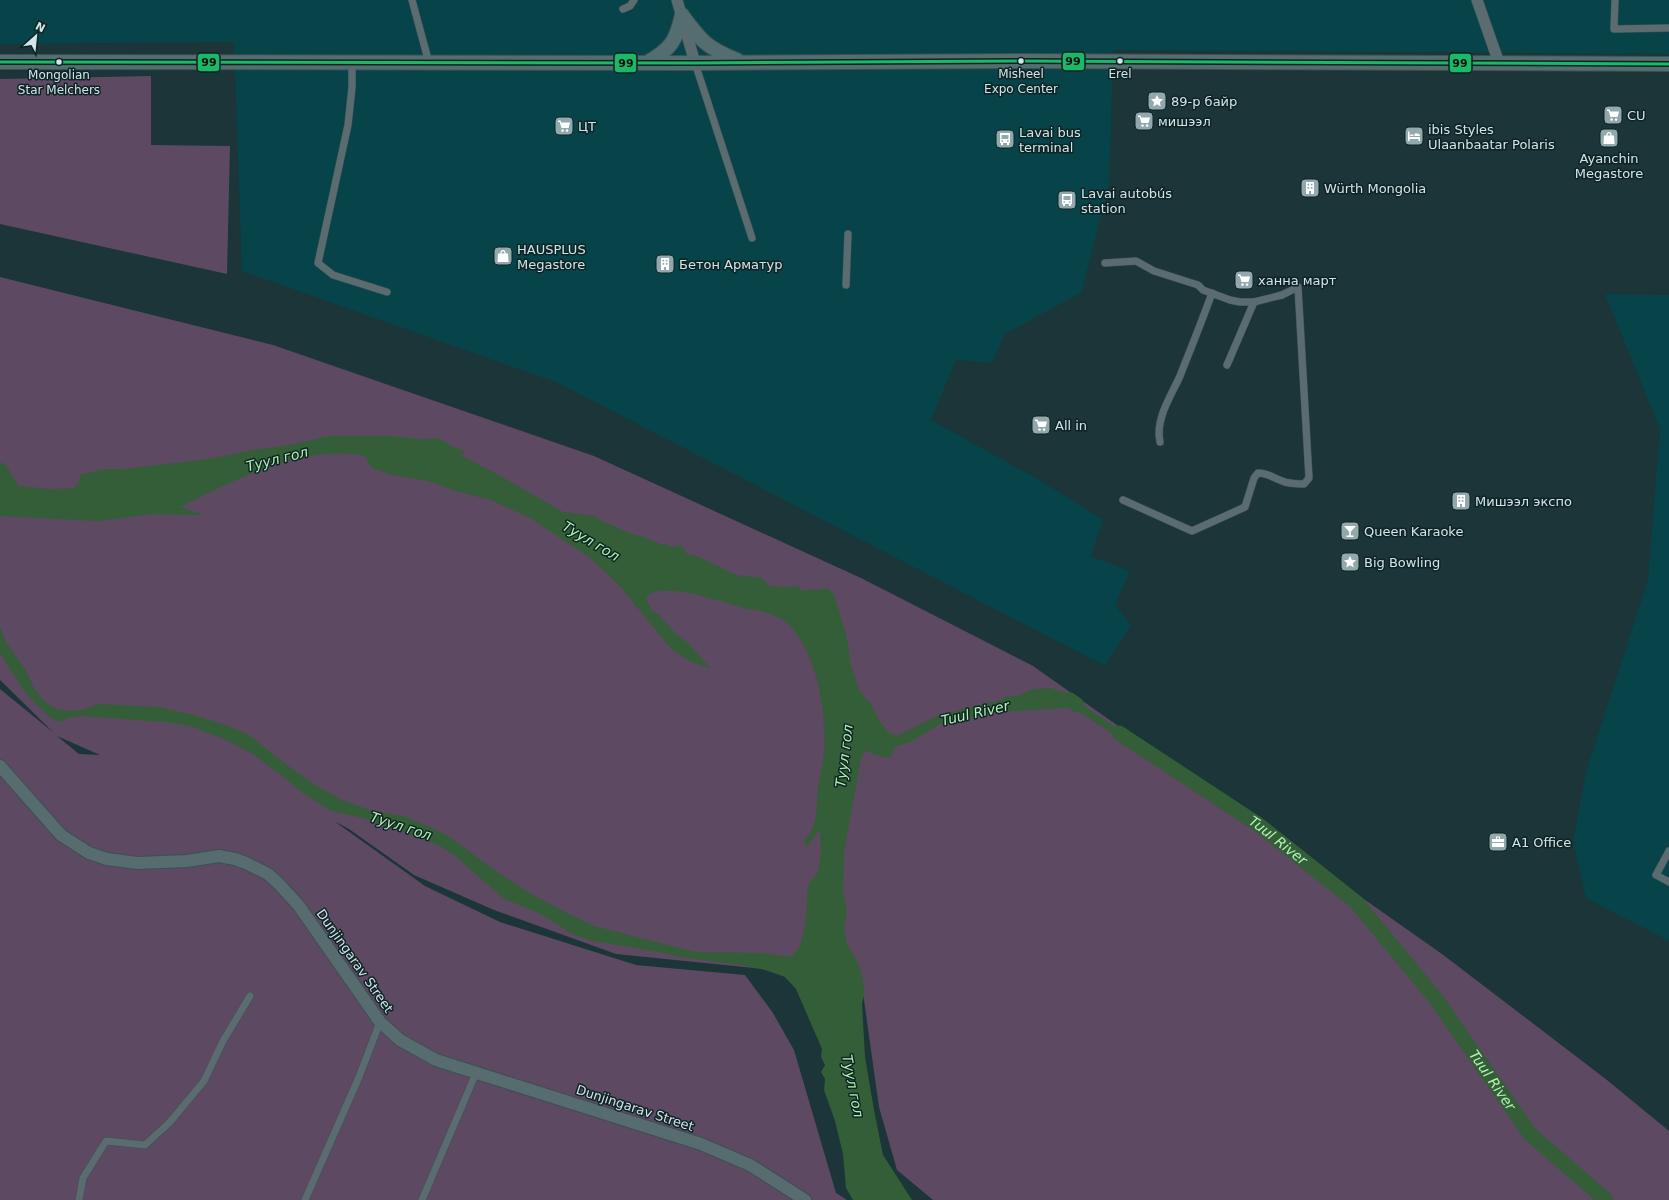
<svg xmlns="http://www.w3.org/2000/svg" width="1669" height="1200" font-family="'DejaVu Sans',sans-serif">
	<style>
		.built { fill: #064449 }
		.green { fill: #5d4962; fill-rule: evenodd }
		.water { fill: #345e38 }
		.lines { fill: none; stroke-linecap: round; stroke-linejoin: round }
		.river { stroke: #345e38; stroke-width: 15 }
		.street-casing { stroke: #3d5053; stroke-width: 8 }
		.secondary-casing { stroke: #3d5053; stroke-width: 12 }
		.primary-casing { stroke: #3d5053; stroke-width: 14 }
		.highway-casing { stroke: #3d5053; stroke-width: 16 }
		.street { stroke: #5a6c6f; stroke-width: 7 }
		.secondary { stroke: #5a6c6f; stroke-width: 11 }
		.primary { stroke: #566c6f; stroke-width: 12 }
		.highway { stroke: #546d6f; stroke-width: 14 }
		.bus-1-casing { stroke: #0f2224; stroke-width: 6 }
		.bus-1 { stroke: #1ab867; stroke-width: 3 }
		.bus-dot { fill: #d0e7ea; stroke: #0f2224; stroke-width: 1.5 }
		.labels { text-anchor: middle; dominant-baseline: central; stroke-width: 3; stroke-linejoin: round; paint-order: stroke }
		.bus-label { font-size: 12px; fill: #d0e7ea; stroke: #0f2224 }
		.poi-label { font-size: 13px; fill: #d0e7ea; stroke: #0f2224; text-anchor: start }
		.street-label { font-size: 13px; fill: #d0e7ea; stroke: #0f2224 }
		.water-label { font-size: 14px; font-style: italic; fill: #b0f4b2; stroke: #0f2224 }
		.line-badge { stroke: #0f2224; stroke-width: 1.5 }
		.pale-badge-label { font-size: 11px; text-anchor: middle; font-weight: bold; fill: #111 }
	</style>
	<rect width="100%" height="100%" fill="#1b3538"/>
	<!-- built -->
	<g class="built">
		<polygon points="0,0 1669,0 1669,54 1113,50 1109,186 1081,293 1005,334 992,363 956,360 931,420 1043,482 1103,520 1091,556 1130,571 1115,605 1131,625 1105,666 558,383 242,271 234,42 0,44"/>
		<polygon points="1605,294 1669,295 1669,941 1586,898 1573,841 1586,772 1648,580 1660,429"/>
	</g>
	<!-- green -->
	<g class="green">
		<polygon points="151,76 151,145 230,146 227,274 0,224 0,79"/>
		<path d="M0 277 273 345 594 456 861 578 1033 666 1442 954 1607 1080 1669 1131V1200H933L897 1170 879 1107 861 979 616 954 494 910 414 875 349 829 334 821 425 886 500 922 636 965 745 975 773 1013 794 1050 836 1193 847 1200H0V689L54 733 0 680ZM57 736 100 755 79 754Z"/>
	</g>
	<!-- water -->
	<path class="water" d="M328 436H388L422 439 439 438 451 446 466 452 460 455 495 473 563 512 595 516 600 520 634 535 645 537 660 544H666L673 547 681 545 687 554 697 556 736 575 762 578 770 586 787 587 798 586 802 591C811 588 820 591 827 588L834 594 846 634 851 665 860 692 871 704 880 722 890 734 899 735 937 716 970 707 1016 697 1032 689 1051 688 1065 693 1137 742 1132 746 1073 708 1049 697 1009 709 940 724 910 742 896 746 890 758 873 754 866 750 861 758 844 852 843 892 847 912 844 928 847 943 860 967 865 992 862 1003 865 1057 874 1110 883 1155 912 1200H853L846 1188 843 1154 835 1121 824 1090 825 1079 821 1072 825 1065 821 1057 822 1049 796 989 785 977 765 970 741 965 680 957 659 952 592 941 574 935 537 912 504 899 453 854 440 846 402 831 363 818 331 811 304 794 281 775 251 753 226 740 191 726 165 722 81 716 68 718 62 722 52 719 40 708 25 692 14 675 0 653V627L6 642 25 669 34 688 44 701 56 709 68 711 82 710 99 704 159 707 194 715 229 726 249 735 283 762 318 787 344 801 376 812 404 816 445 834 499 873 531 894 567 913 594 926 696 952 761 953 791 957 800 946 805 925 808 885 818 872 821 853 820 829 807 847 804 841C819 826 816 806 818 787 820 775 823 763 824 751 826 710 818 658 791 627 785 620 776 616 767 613 760 611 755 609 747 609 725 603 663 580 646 597L651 610 659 615 675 633 688 643 711 669 691 662 671 649 619 585 590 558 530 518 491 500 452 490 429 481 388 474 372 468 365 456C302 444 234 480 180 507L205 515 152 514 98 521 0 516V484L50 489 74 488 79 482 80 475 104 469H123L209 459 252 450 290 445Z"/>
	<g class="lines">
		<!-- river -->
		<g class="river">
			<polyline points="0,470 20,502"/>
			<polyline points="1008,704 1070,700 1077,705"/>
			<path id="s1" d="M1119 733 1259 825 1356 902 1436 999 1530 1134 1606 1200"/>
		</g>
		<defs>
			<g id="street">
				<polyline points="412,0 429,63"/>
				<polyline points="1615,0 1614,29 1669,28"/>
				<polyline points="623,9 630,6 634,0"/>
				<polyline points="352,62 352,87 348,125 318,263 333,275 387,292"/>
				<polyline points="695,63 752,238"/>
				<polyline points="1105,263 1136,261 1154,271 1198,285 1203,290 1230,300 1240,302 1254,302 1227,365"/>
				<polyline points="846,285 848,234"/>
				<path d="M1160 442C1155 419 1171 396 1180 376 1191 348 1202 321 1212 293"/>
				<path d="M1123 500 1192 531 1245 507 1254 478 1258 473C1268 473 1273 478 1282 481 1289 484 1296 484 1304 484L1309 478 1298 287 1282 295 1254 302"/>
				<polyline points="1669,851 1656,875 1669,882"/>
				<polyline points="79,1200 83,1178 106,1141 145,1145 170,1122 204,1081 223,1041 250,996"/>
				<polyline points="305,1200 359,1077 380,1022"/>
				<polyline points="422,1200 476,1073"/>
			</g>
			<g id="secondary">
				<polyline points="677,0 695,63"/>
				<polyline points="1477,0 1499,63"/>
			</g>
			<polyline id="primary" points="0,766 61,835 89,853 107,859 137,863 187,861 219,856 235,859 246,863 268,874 279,884 299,906 380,1022 400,1040 436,1060 701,1144 750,1165 805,1200"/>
			<g id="highway">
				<path d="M682 15C701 41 707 48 737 60"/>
				<polyline points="0,62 695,63 1020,61 1669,64"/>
				<path d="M648 62C671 49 676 41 682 15"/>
			</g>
		</defs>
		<!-- street casing -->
		<use href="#street" class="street-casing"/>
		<!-- secondary casing -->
		<use href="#secondary" class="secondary-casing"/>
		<!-- primary casing -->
		<use href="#primary" class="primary-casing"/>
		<!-- highway casing -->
		<use href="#highway" class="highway-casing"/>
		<!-- street -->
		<use href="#street" class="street"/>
		<!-- secondary -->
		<use href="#secondary" class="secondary"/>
		<!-- primary -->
		<use href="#primary" class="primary"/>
		<!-- highway -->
		<use href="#highway" class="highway"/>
		<defs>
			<polyline id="bus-1" points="0,62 695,63 1020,61 1669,64"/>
		</defs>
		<!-- bus-1 casing -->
		<use href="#bus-1" class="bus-1-casing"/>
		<!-- bus-1 -->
		<use href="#bus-1" class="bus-1"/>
	</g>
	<!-- icons -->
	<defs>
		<symbol id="sight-square" viewBox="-11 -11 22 22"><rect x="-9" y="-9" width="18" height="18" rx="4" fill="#91a9ac" stroke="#0f2224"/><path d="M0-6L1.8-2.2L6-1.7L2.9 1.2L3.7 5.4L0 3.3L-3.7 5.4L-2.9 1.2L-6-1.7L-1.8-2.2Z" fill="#fff"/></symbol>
		<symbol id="supermarket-square" viewBox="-11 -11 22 22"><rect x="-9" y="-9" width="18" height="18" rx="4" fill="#91a9ac" stroke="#0f2224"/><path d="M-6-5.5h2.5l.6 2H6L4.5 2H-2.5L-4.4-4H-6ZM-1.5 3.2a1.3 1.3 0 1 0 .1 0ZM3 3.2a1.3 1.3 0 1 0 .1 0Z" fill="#fff"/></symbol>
		<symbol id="hotel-square" viewBox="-11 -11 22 22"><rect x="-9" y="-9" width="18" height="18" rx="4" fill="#91a9ac" stroke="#0f2224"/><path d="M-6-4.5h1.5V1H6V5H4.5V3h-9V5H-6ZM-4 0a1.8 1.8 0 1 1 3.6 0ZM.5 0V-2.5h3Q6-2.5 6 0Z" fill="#fff"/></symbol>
		<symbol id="shop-square" viewBox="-11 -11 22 22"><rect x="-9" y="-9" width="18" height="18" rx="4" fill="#91a9ac" stroke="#0f2224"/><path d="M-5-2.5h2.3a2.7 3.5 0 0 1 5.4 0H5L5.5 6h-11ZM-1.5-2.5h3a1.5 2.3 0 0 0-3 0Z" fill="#fff"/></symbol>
		<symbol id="bus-square" viewBox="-11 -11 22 22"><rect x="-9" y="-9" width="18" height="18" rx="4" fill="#91a9ac" stroke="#0f2224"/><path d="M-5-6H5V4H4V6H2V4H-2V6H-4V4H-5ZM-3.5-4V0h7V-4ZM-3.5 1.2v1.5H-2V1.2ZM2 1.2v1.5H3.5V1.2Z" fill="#fff"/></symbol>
		<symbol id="building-square" viewBox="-11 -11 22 22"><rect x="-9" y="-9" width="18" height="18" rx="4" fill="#91a9ac" stroke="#0f2224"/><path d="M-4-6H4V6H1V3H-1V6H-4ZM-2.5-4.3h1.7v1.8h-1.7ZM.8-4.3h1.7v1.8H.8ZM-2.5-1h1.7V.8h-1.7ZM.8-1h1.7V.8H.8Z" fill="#fff"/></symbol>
		<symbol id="bar-square" viewBox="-11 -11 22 22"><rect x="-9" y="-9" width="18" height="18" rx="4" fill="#91a9ac" stroke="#0f2224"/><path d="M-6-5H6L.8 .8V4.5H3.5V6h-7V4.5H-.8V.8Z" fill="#fff"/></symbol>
		<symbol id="office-square" viewBox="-11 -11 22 22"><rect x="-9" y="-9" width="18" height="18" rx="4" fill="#91a9ac" stroke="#0f2224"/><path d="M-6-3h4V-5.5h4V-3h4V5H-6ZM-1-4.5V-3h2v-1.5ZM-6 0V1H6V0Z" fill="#fff"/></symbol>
	</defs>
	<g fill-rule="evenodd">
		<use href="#sight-square" x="1146" y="90" width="22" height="22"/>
		<use href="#supermarket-square" x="1602" y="104" width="22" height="22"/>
		<use href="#supermarket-square" x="1133" y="110" width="22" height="22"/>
		<use href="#supermarket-square" x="553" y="115" width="22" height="22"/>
		<use href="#hotel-square" x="1403" y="125" width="22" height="22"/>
		<use href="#shop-square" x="1598" y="127" width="22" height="22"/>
		<use href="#bus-square" x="994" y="128" width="22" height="22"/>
		<use href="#building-square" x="1299" y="177" width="22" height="22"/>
		<use href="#bus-square" x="1056" y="189" width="22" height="22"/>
		<use href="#shop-square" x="492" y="245" width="22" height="22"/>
		<use href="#building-square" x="654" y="253" width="22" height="22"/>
		<use href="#supermarket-square" x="1233" y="269" width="22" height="22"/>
		<use href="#supermarket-square" x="1030" y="414" width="22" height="22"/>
		<use href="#building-square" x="1450" y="490" width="22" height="22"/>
		<use href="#bar-square" x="1339" y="520" width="22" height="22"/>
		<use href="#sight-square" x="1339" y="551" width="22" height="22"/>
		<use href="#office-square" x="1487" y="831" width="22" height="22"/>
	</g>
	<!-- markers -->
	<g class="bus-dot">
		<circle cx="1021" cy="61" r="3.5"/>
		<circle cx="1120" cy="61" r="3.5"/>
		<circle cx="59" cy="62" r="3.5"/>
	</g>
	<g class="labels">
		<!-- bus labels -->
		<g class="bus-label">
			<text x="1021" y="74">Misheel<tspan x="1021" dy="15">Expo Center</tspan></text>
			<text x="1120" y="74">Erel</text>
			<text x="59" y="75">Mongolian<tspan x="59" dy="15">Star Melchers</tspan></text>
		</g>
		<!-- poi labels -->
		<g class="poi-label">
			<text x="1171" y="101">89-р байр</text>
			<text x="1627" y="115">CU</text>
			<text x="1158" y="121">мишээл</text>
			<text x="578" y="126">ЦТ</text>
			<text x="1428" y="129">ibis Styles<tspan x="1428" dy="15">Ulaanbaatar Polaris</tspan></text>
			<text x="1019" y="132">Lavai bus<tspan x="1019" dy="15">terminal</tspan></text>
			<text x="1609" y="158" text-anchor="middle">Ayanchin<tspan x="1609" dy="15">Megastore</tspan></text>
			<text x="1324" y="188">Würth Mongolia</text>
			<text x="1081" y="193">Lavai autobús<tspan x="1081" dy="15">station</tspan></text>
			<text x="517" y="249">HAUSPLUS<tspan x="517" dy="15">Megastore</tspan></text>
			<text x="679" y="264">Бетон Арматур</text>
			<text x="1258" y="280">ханна март</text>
			<text x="1055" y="425">All in</text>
			<text x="1475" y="501">Мишээл экспо</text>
			<text x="1364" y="531">Queen Karaoke</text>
			<text x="1364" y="562">Big Bowling</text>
			<text x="1512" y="842">A1 Office</text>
		</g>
		<!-- street labels -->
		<g class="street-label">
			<text transform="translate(355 961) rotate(55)">Dunjingarav Street</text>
			<text transform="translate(635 1108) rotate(18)">Dunjingarav Street</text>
		</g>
		<!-- water labels -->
		<g class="water-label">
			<text transform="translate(277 459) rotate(-14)">Туул гол</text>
			<text transform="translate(591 541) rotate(31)">Туул гол</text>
			<text transform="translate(975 713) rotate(-13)">Tuul River</text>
			<text transform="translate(844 756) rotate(-83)">Туул гол</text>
			<text transform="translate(401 826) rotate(18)">Туул гол</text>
			<text stroke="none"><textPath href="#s1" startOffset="192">Tuul River</textPath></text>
			<text stroke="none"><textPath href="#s1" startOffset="516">Tuul River</textPath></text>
			<text transform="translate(853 1086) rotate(79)">Туул гол</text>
		</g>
	</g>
	<g class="line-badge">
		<rect x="1062" y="52" width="23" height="19" rx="4" fill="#1ab867"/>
		<rect x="197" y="53" width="23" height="19" rx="4" fill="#1ab867"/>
		<rect x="614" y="53" width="23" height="20" rx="4" fill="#1ab867"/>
		<rect x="1449" y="53" width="23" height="20" rx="4" fill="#1ab867"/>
	</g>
	<g class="pale-badge-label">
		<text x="1073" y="65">99</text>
		<text x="209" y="66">99</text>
		<text x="626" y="67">99</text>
		<text x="1460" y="67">99</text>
	</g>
	<!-- north arrow -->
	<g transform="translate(36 36) rotate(27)" stroke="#0f2224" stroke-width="3" paint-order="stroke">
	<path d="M0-3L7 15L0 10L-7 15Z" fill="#d0e7ea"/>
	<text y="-6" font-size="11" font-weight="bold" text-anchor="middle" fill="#d0e7ea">N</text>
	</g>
</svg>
